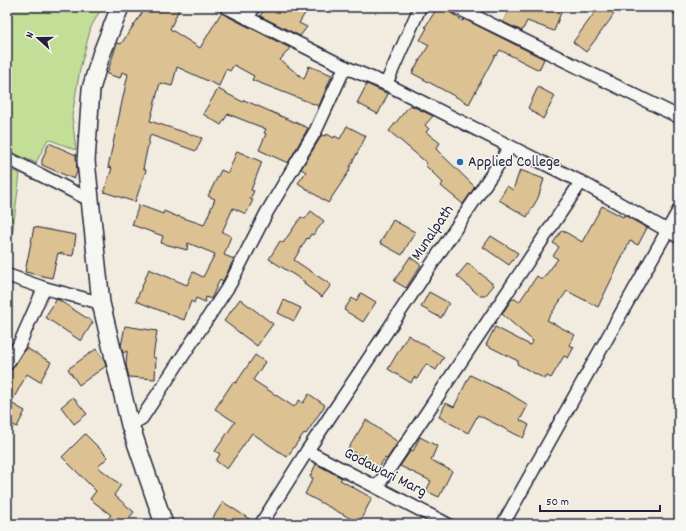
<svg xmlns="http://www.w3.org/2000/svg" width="686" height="531" font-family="Dekko,sans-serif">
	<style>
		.green { fill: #c3df97; stroke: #728069 }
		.building { fill: #dcc292; stroke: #22223b }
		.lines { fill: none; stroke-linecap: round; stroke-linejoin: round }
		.street-casing { stroke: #22223b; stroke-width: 15 }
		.secondary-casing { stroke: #22223b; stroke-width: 20 }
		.street { stroke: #f6f6f2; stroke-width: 12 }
		.secondary { stroke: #f6f6f2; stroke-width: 17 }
		.poi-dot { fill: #1f6fb2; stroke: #f6f6f2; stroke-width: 1.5 }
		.labels { text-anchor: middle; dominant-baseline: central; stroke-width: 3; stroke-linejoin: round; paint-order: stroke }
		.poi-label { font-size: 16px; fill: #22223b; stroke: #f6f6f2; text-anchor: start }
		.street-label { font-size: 16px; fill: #22223b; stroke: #f6f6f2 }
	</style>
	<rect width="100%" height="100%" fill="#f1ecdf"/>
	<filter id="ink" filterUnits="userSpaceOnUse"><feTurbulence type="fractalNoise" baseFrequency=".025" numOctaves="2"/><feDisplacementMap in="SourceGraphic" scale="8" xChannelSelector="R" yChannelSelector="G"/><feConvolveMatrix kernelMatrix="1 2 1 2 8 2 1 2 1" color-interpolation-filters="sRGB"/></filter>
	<g filter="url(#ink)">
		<!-- green -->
		<g class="green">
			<polygon points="7,7 102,7 91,27 80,69 72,116 76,150 48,139 36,163 7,150"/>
			<polygon points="7,168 20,174 8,267 7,267"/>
		</g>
		<!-- building -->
		<g class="building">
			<polygon points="146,7 180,7 170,29 200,48 221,13 290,48 280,60 304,79 309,66 332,75 319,106 252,80 254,76 234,65 230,71 226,69 219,86 177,67 172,86 160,83 150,121 202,138 196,151 150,135 143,169 146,170 135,202 104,192 112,168 108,167 128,74 122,72 120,78 107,74 117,43 121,44"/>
			<polygon points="266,7 309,7 299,23 307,27 300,36 260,16"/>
			<polygon points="438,7 442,7 463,21 464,19 544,59 539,70 500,50 496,56 495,55 469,104 412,73 429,45 420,40 427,28 425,27"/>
			<polygon points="510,7 563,7 554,31 527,21 522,31 503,22"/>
			<polygon points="599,7 618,7 610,20 586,52 573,42"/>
			<polygon points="367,84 388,94 378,114 357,103"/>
			<polygon points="538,87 555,96 543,119 528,108"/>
			<polygon points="218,89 243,102 244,100 308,128 288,163 259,150 266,134 264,133 266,129 228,114 221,125 203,114"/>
			<polygon points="410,105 433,116 425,125 429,129 426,132 440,143 436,149 475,187 463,204 441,186 443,183 425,165 427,163 389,131"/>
			<polygon points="347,126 366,136 349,169 350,170 328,203 298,183 306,172 301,169 322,135 326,136 327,134 334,138 335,136 340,139"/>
			<polygon points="49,143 76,155 77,172 74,179 42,165 42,160"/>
			<polygon points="237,151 262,162 251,190 254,191 250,199 253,200 246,214 233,208 222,232 231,236 224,255 234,259 223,281 220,279 211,299 206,297 205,302 196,298 194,303 191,301 184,320 136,301 149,269 187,285 193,272 203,277 215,254 188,243 187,250 161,243 163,236 132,225 139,205 163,214 164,211 178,217 178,216 204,225 215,199 208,196 221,170 228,173"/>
			<polygon points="520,170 544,179 538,198 527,217 499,200 507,186 513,190"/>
			<polygon points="602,206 623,217 624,215 647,228 638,245 630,241 598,307 567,291 547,320 575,335 569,345 574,347 568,358 564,356 551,378 547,376 545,379 517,364 518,361 486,345 495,327 530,345 533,341 502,314 512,299 515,299 519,302 537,276 542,280 558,259 553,256 559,247 553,243 562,230 582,242"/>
			<polygon points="311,211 324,221 313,235 311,234 308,239 307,238 294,260 331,285 322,297 304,284 305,282 269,259 280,241 283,243 301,217 305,219"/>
			<polygon points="393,220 415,232 402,255 380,243"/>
			<polygon points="34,227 76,235 73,256 58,253 52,278 25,272"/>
			<polygon points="491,236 518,253 509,265 483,247"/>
			<polygon points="410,257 421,265 406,288 394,281"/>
			<polygon points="468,263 494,285 485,296 480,296 457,276"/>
			<polygon points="429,292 449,303 441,318 421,307"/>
			<polygon points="361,293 376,302 363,322 344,310 352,298 356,301"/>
			<polygon points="57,299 93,322 81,341 45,317"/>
			<polygon points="240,299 273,324 257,346 224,321"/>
			<polygon points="284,300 301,308 294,321 278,313"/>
			<polygon points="125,326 157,331 153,357 156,358 155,379 129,377 126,365 127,351 123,353 121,346"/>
			<polygon points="408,335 444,357 436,370 426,364 417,379 414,377 411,383 388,369"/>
			<polygon points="26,348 51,362 40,382 27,374 11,403 25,411 17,427 7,422 7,371 13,368"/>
			<polygon points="96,349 104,360 106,366 79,385 68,369"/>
			<polygon points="255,355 265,362 253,380 294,407 299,400 303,403 309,394 325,405 306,434 304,433 287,457 252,433 227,469 216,461 220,454 215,451 235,422 215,409 233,382 236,383"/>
			<polygon points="470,375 510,394 528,405 520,420 529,425 523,438 478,415 468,433 439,417 446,403 454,407"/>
			<polygon points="73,397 87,414 74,424 61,407"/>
			<polygon points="366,420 398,442 387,459 385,458 378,468 348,449"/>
			<polygon points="85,434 108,457 98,467 121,485 114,495 134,512 124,524 103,524 111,515 90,499 96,491 62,457"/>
			<polygon points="420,437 437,446 431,460 452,471 439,497 426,491 431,481 400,466 411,450 413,451"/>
			<polygon points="316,464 342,478 340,480 372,498 359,523 305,494 313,478 310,477"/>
			<polygon points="223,502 254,522 254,524 209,524"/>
		</g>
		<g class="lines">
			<defs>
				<g id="street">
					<polyline points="226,7 345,67 386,84 581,182 679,237"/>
					<polyline points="456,7 679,117"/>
					<polyline points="677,7 679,8"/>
					<polyline points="247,18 254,7"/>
					<polyline points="386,84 420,7"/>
					<polyline points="7,158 90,200"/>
					<polyline points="7,275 44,288 101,303"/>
					<polyline points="7,364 19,345 44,288"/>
					<polyline points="130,425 142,418 230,284 267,212 316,130 345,67"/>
					<polyline points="307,451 447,524"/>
					<polyline points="377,487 581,182"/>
					<polyline points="261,524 307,451 510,147"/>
					<polyline points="503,524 679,210"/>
				</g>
				<polyline id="secondary" points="120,7 101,55 91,89 86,161 101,303 130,425 164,524"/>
			</defs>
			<!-- street casing -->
			<use href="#street" class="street-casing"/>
			<!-- secondary casing -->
			<use href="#secondary" class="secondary-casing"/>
			<!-- street -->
			<use href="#street" class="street"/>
			<!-- secondary -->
			<use href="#secondary" class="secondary"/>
		</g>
	</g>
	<!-- markers -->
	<circle class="poi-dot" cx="460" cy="162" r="4"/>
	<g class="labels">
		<!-- poi labels -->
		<g class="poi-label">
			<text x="468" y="162">Applied College</text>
		</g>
		<!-- street labels -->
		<g class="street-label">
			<text transform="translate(433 233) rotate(-56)">Munalpath</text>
			<text transform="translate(385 473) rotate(27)">Godawari Marg</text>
		</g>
	</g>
	<!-- margin -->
	<rect width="686" height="531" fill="none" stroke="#f6f6f2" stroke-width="24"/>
	<rect x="12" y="12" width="662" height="507" fill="none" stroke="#22223b" stroke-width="1.5" filter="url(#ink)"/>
	<!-- north arrow -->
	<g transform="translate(38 38) rotate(291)" stroke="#f6f6f2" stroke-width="3" paint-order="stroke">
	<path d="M0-3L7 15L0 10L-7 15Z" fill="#22223b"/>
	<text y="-6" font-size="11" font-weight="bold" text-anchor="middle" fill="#22223b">N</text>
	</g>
	<!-- scale -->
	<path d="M540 505v6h120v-6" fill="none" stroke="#22223b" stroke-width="2"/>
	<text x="546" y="505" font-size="12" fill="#22223b" stroke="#f6f6f2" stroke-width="3" paint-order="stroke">50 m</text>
</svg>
